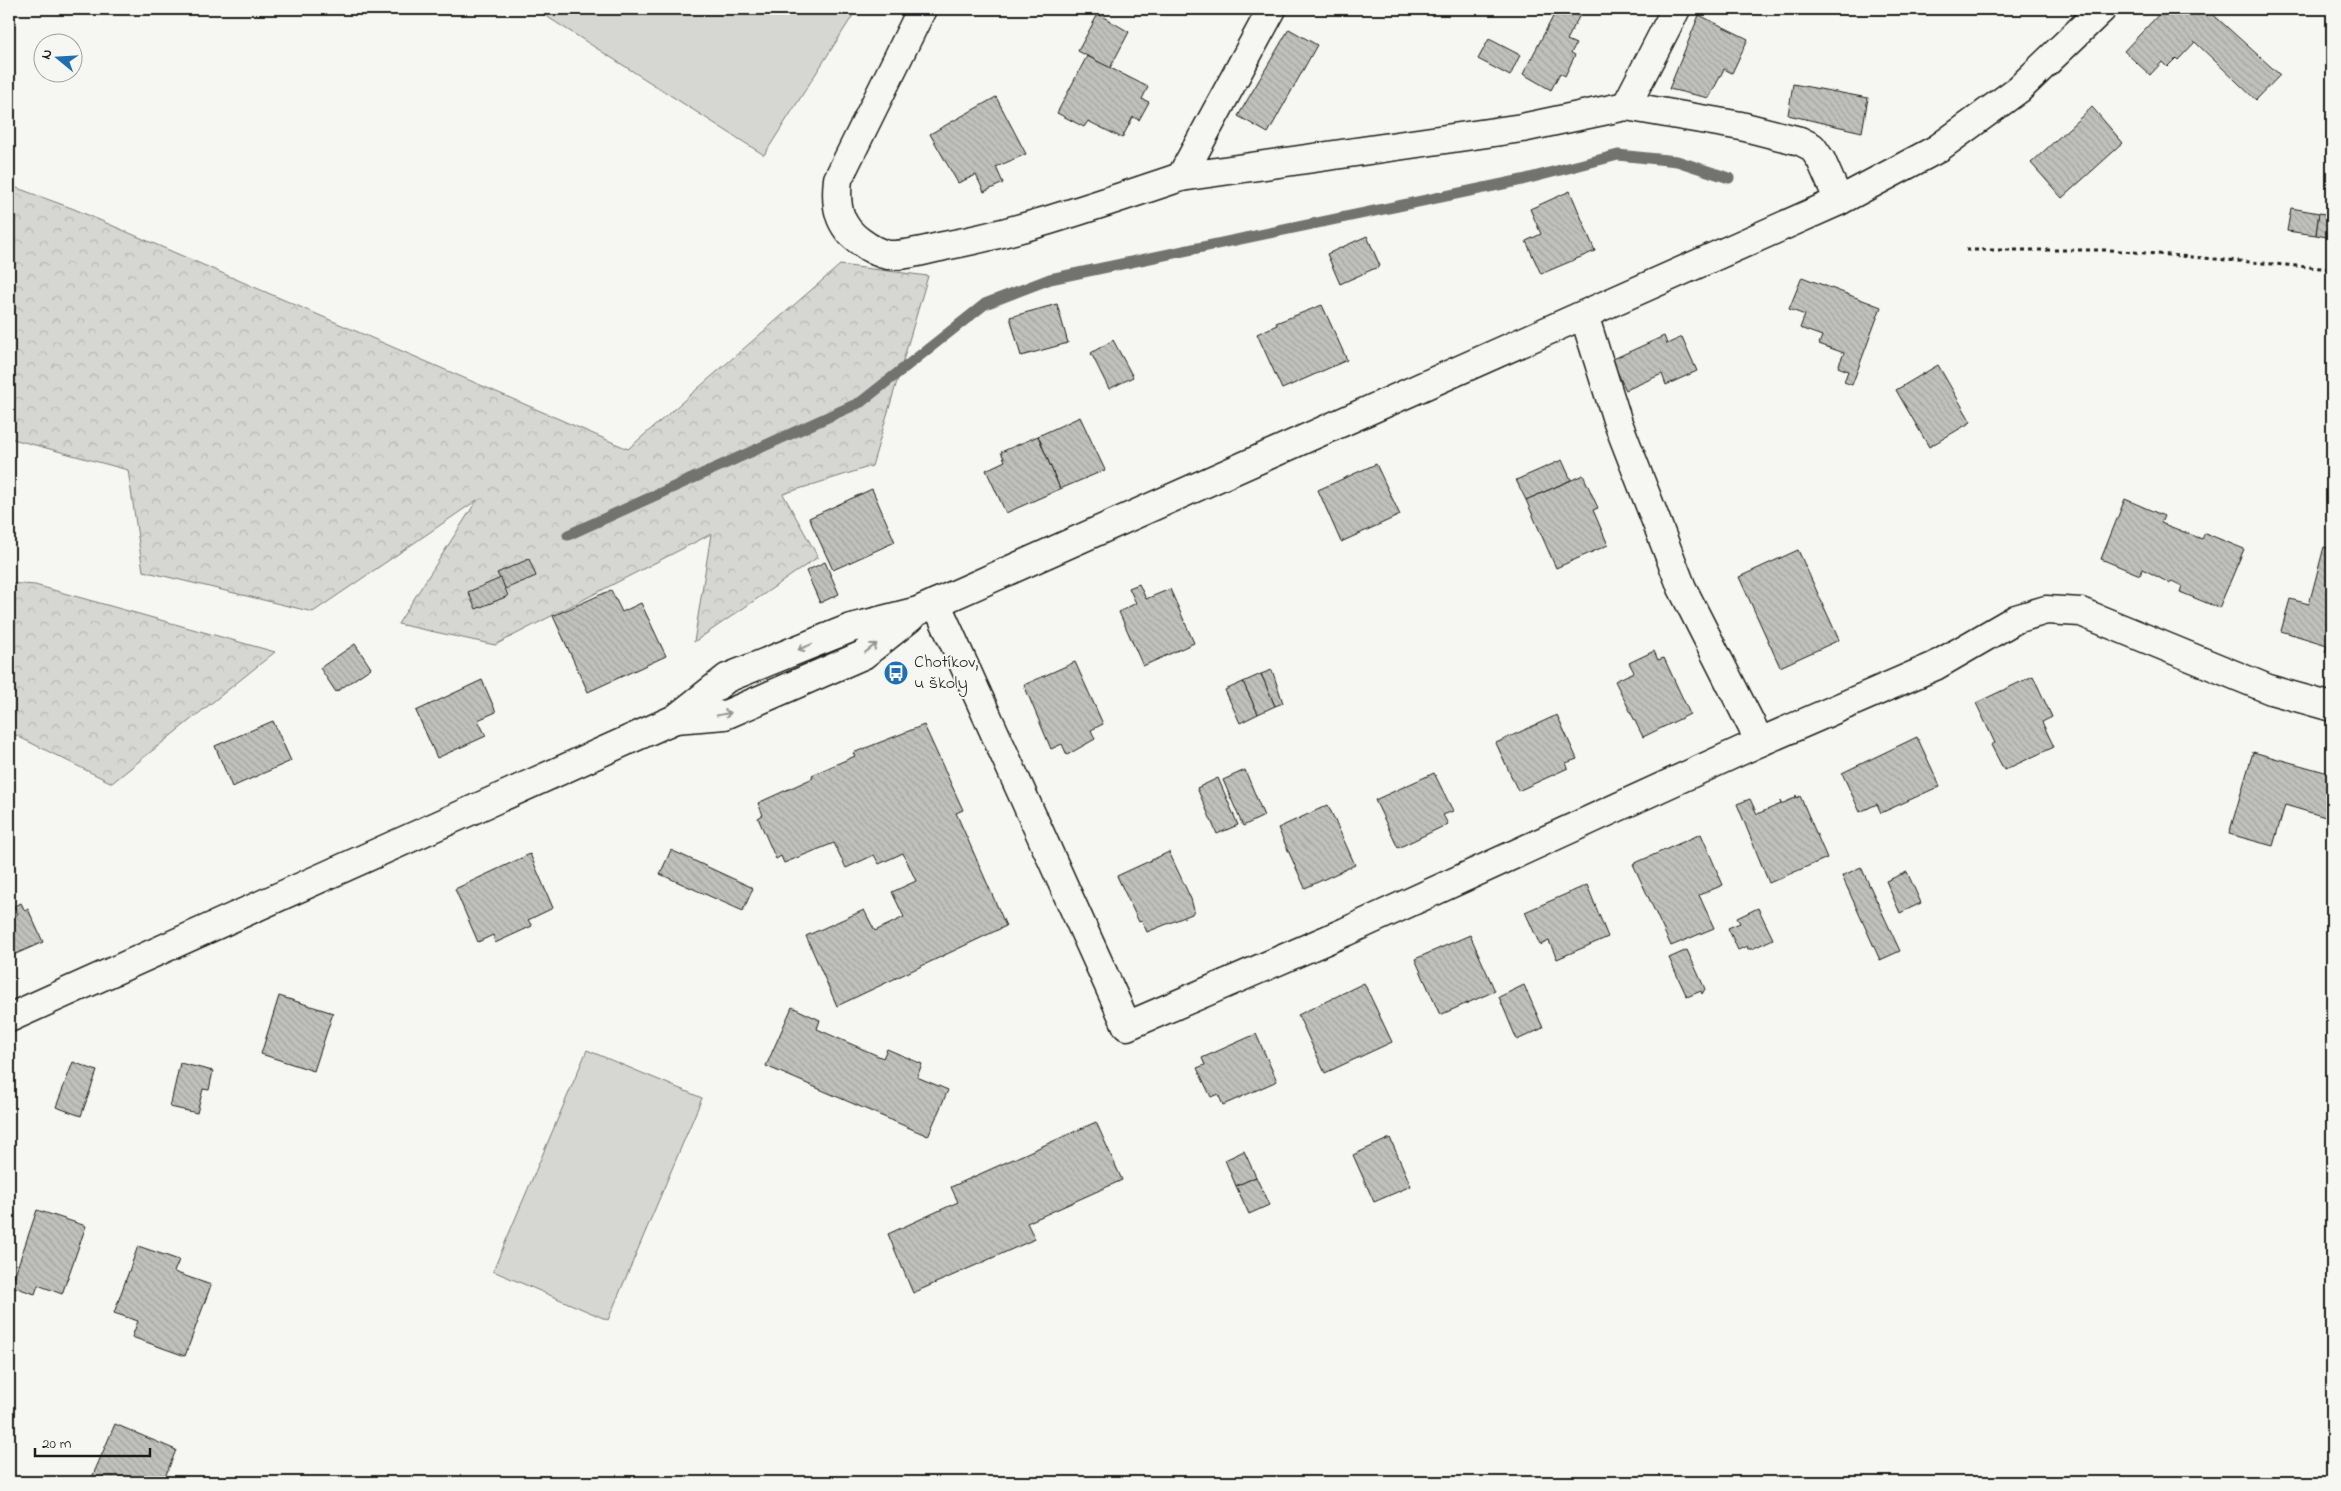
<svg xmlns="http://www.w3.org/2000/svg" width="2341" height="1491" font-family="'Indie Flower',sans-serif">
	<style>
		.grass { fill: #d6d6d2; stroke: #797977 }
		.forest { fill: url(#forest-crowns); stroke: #797977 }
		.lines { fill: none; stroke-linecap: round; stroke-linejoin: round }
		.stream { stroke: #727271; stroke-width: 11 }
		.building { fill: url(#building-back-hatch); stroke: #1c1c1c }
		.minor-casing { stroke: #1c1c1c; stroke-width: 31 }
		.path { stroke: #1c1c1c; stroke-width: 3; stroke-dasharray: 4 4; stroke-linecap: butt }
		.minor { stroke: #f6f6f2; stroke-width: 28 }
		.oneway { stroke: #949492 }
		.labels { text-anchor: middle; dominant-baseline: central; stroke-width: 4; stroke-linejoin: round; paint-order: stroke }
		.poi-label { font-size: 18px; fill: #1c1c1c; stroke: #f6f6f2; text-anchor: start }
	</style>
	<defs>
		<pattern id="forest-crowns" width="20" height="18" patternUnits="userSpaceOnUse" patternTransform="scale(1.25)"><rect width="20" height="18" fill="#d6d6d2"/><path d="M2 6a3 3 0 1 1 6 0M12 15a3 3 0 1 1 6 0" fill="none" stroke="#b7b7b4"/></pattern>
		<pattern id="building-back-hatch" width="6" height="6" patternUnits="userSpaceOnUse" patternTransform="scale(1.25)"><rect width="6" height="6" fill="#c0c0bd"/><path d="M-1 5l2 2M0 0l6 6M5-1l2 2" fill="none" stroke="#a4a4a2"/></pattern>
	</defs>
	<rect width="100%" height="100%" fill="#f6f6f2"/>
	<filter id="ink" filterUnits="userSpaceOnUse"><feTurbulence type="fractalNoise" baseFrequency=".02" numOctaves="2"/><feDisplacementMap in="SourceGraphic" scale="10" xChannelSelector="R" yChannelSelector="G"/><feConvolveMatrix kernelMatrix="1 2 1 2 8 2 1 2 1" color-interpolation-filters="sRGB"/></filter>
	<g filter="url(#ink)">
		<!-- grass -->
		<g class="grass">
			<polygon points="535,9 857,9 764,155"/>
			<polygon points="587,1050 702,1098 608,1320 493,1271"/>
		</g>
		<!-- forest -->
		<g class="forest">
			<polygon points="9,185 74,209 628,449 840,265 928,276 872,466 783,494 818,557 694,642 711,534 495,645 398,624 477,500 313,612 143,571 128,470 9,438"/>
			<polygon points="9,583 35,585 275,652 112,783 9,732"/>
		</g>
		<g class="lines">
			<!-- stream -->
			<polyline class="stream" points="568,535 861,402 985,304 1050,279 1522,180 1618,155 1677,161 1729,178"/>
		</g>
		<!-- building -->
		<g class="building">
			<polygon points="1557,9 1588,9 1586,13 1582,11 1567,40 1576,44 1571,53 1575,55 1565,76 1560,73 1551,90 1523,74"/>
			<polygon points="2164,9 2207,9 2280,75 2256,100 2195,42 2178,60 2176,58 2167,67 2162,62 2150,75 2124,51"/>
			<polygon points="1098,14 1129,32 1110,68 1078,51"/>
			<polygon points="1699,15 1748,39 1732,73 1724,69 1709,98 1669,89"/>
			<polygon points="1289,29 1317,45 1268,133 1238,116"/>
			<polygon points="1489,39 1520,55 1510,76 1478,59"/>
			<polygon points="1087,56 1148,87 1142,99 1149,102 1139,120 1133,117 1122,138 1088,121 1084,127 1057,113"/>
			<polygon points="1793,84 1868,98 1862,132 1788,115"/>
			<polygon points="996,97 1026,154 996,167 1003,183 984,192 976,175 958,183 930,134"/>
			<polygon points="2092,107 2123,143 2062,198 2031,163"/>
			<polygon points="1570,191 1595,251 1541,274 1526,241 1541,234 1530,209"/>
			<polygon points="2291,208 2319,213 2316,235 2287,231"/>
			<polygon points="2319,213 2332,215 2332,238 2316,235"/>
			<polygon points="1367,236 1380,266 1340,284 1327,254"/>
			<polygon points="1802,277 1881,307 1852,385 1844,382 1848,371 1838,367 1844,353 1819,344 1822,336 1800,328 1805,315 1789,309"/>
			<polygon points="1057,304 1068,343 1021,356 1010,317"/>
			<polygon points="1322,305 1347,360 1282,389 1257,334 1277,325 1276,323"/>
			<polygon points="1664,336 1667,344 1682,337 1697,371 1666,385 1662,374 1626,390 1611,360"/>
			<polygon points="1113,340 1133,377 1109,389 1091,353"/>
			<polygon points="1938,365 1971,422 1929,447 1896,390"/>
			<polygon points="1080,417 1105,470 1060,489 1038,436"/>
			<polygon points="1038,436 1060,489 1006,513 986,470 1005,461 1001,452"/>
			<polygon points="1562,460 1571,480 1526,500 1516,480"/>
			<polygon points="1376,464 1400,515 1341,542 1318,490"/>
			<polygon points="1583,475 1598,508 1593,510 1608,545 1556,568 1526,500"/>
			<polygon points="872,489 895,542 833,570 809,518"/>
			<polygon points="2125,499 2164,516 2161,523 2202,539 2205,533 2244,549 2219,608 2180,592 2182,586 2172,581 2169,583 2143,569 2140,575 2101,559"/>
			<polygon points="2324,547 2332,549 2332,654 2325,652 2327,645 2281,631 2290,599 2309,604"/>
			<polygon points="1798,550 1839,640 1780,667 1739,577"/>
			<polygon points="529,559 536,576 505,589 497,573"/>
			<polygon points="825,562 839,594 820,603 806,571"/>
			<polygon points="501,578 508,596 476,609 468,592"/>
			<polygon points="1139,584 1146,599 1170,589 1194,643 1143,666 1119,612 1136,603 1129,588"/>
			<polygon points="611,590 622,612 641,603 666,656 588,692 553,616"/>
			<polygon points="355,644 371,668 336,692 320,668"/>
			<polygon points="1654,651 1658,660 1664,658 1690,714 1643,737 1615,681 1634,672 1629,663"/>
			<polygon points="1075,662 1103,724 1091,730 1095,739 1067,755 1062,744 1051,749 1024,685"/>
			<polygon points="1272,670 1283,703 1275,706 1261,674"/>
			<polygon points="1261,674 1275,706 1258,714 1243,682"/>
			<polygon points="2033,676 2052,717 2042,722 2054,747 2004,770 1991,745 1995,743 1976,703"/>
			<polygon points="482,680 496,712 478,720 486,736 437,758 416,711"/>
			<polygon points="1243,682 1258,714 1240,723 1225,690"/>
			<polygon points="1557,715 1577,759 1566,763 1568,768 1518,791 1496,743"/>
			<polygon points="273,721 291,761 232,787 215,746"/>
			<polygon points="924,725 963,810 956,813 1006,926 837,1006 806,936 864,910 875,931 904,917 892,892 916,881 903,853 879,864 874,855 846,868 834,843 784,863 781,856 776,859 758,818 763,815 758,803 813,778 812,775 855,756 853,753"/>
			<polygon points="1917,737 1940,786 1881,813 1877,804 1860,812 1842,773"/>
			<polygon points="2253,752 2332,774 2332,819 2285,805 2273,846 2229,834"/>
			<polygon points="1245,770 1264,816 1243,826 1223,780"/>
			<polygon points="1434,773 1453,811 1443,815 1448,824 1398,848 1375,800"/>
			<polygon points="1218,778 1238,825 1217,834 1197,788"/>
			<polygon points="1796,795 1797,798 1800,796 1827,858 1769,883 1737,804 1750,799 1757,814 1781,804 1780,801 1781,804 1795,798"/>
			<polygon points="1328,805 1355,865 1305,888 1278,828"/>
			<polygon points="1701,834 1723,885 1699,895 1714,928 1671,946 1633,864"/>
			<polygon points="671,850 753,888 743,911 660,874"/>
			<polygon points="1169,852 1191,899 1194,910 1192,914 1147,932 1142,921 1139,922 1117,876"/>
			<polygon points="530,854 553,908 528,920 532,926 495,943 493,935 478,942 455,889"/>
			<polygon points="1861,867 1900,951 1880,960 1842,876"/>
			<polygon points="1907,872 1921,903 1900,913 1886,881"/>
			<polygon points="1587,885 1608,937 1557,959 1549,941 1540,945 1525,912"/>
			<polygon points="21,903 25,911 28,909 43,942 9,957 9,918 18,914 14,906"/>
			<polygon points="1758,908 1773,939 1752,949 1748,949 1747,946 1738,950 1728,928 1740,923 1737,918"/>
			<polygon points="1470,935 1495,991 1440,1015 1415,959"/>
			<polygon points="1687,950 1705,989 1702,994 1701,991 1687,997 1669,958"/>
			<polygon points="1364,983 1392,1042 1325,1073 1298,1015"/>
			<polygon points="1524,985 1543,1028 1517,1040 1499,997"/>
			<polygon points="279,996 333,1013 314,1071 261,1054"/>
			<polygon points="792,1007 820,1020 817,1029 883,1058 887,1049 922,1064 917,1077 948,1090 928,1136 766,1066"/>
			<polygon points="1256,1034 1277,1081 1223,1105 1218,1094 1211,1097 1197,1068 1205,1065 1202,1058"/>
			<polygon points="73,1062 97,1071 81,1116 56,1107"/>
			<polygon points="180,1063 213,1071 209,1090 203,1089 197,1113 170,1107"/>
			<polygon points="1096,1122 1122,1180 1027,1223 1035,1239 913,1293 888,1234 958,1202 951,1187"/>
			<polygon points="1390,1138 1411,1186 1374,1202 1353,1155"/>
			<polygon points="1244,1151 1256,1177 1236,1186 1225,1160"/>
			<polygon points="1256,1177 1269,1205 1249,1214 1236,1186"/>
			<polygon points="37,1210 86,1226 62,1294 38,1285 35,1294 11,1286"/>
			<polygon points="138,1246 179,1260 174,1272 211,1285 185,1356 132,1337 138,1321 114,1313"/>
			<polygon points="115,1424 176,1450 163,1482 90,1482"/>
		</g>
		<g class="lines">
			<defs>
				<g id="minor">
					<path d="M922 9 838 179C835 205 838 226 861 242 869 248 877 253 888 255 906 256 926 250 944 246 1025 231 1103 203 1181 177"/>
					<polyline points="1272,9 1181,177 1522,128 1626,106 1741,126 1800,141 1812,147 1821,160 1839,201"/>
					<polyline points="1626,106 1676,9"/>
					<polyline points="1584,315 1618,423 1682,588 1760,742 1935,666 2016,619 2046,610 2081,612 2271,690 2332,707"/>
					<polyline points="936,603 1127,1026 1345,932 1760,742"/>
					<polyline points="675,719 725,715 863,655 911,617"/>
					<polyline points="9,1018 675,719 727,678 851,628 918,611 1839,201 1937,149 2019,89 2102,9"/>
				</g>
			</defs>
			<!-- minor casing -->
			<use href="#minor" class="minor-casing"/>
			<!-- path -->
			<polyline class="path" points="1966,250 2110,250 2332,269"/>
			<!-- minor -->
			<use href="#minor" class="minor"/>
		</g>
		<!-- one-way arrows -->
		<defs><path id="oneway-shaft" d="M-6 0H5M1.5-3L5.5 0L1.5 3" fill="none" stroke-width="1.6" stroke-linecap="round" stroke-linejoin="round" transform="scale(1.25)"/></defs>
		<g class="oneway">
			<use href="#oneway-shaft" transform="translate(805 647) rotate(158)"/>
			<use href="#oneway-shaft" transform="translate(871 648) rotate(-38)"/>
			<use href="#oneway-shaft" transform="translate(724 714) rotate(-12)"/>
		</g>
	</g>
	<!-- icons -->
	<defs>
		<symbol id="bus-disc" viewBox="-11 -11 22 22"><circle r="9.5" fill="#1f6fb2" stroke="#f6f6f2"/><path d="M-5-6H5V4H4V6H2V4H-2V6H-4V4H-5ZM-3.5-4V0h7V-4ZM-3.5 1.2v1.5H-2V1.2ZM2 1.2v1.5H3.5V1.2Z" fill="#fff"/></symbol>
	</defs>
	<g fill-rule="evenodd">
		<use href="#bus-disc" x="882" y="659" width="28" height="28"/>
	</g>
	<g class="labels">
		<!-- poi labels -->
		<g class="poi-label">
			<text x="914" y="663">Chotíkov,<tspan x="914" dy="21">u školy</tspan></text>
		</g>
	</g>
	<!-- margin -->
	<rect width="2341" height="1491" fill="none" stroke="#f6f6f2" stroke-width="30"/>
	<rect x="15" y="15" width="2311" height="1461" fill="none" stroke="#1c1c1c" stroke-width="2" filter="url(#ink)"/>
	<!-- north arrow -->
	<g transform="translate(58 58) rotate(288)"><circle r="24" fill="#f6f6f2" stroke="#9f9f9c"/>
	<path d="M0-4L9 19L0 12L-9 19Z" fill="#1f6fb2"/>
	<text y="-8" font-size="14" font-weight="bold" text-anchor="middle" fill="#1c1c1c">N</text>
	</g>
	<!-- scale -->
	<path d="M35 1448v8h115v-8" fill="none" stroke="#1c1c1c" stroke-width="2.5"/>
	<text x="42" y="1448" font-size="15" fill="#1c1c1c" stroke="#f6f6f2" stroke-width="4" paint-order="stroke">20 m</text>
</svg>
